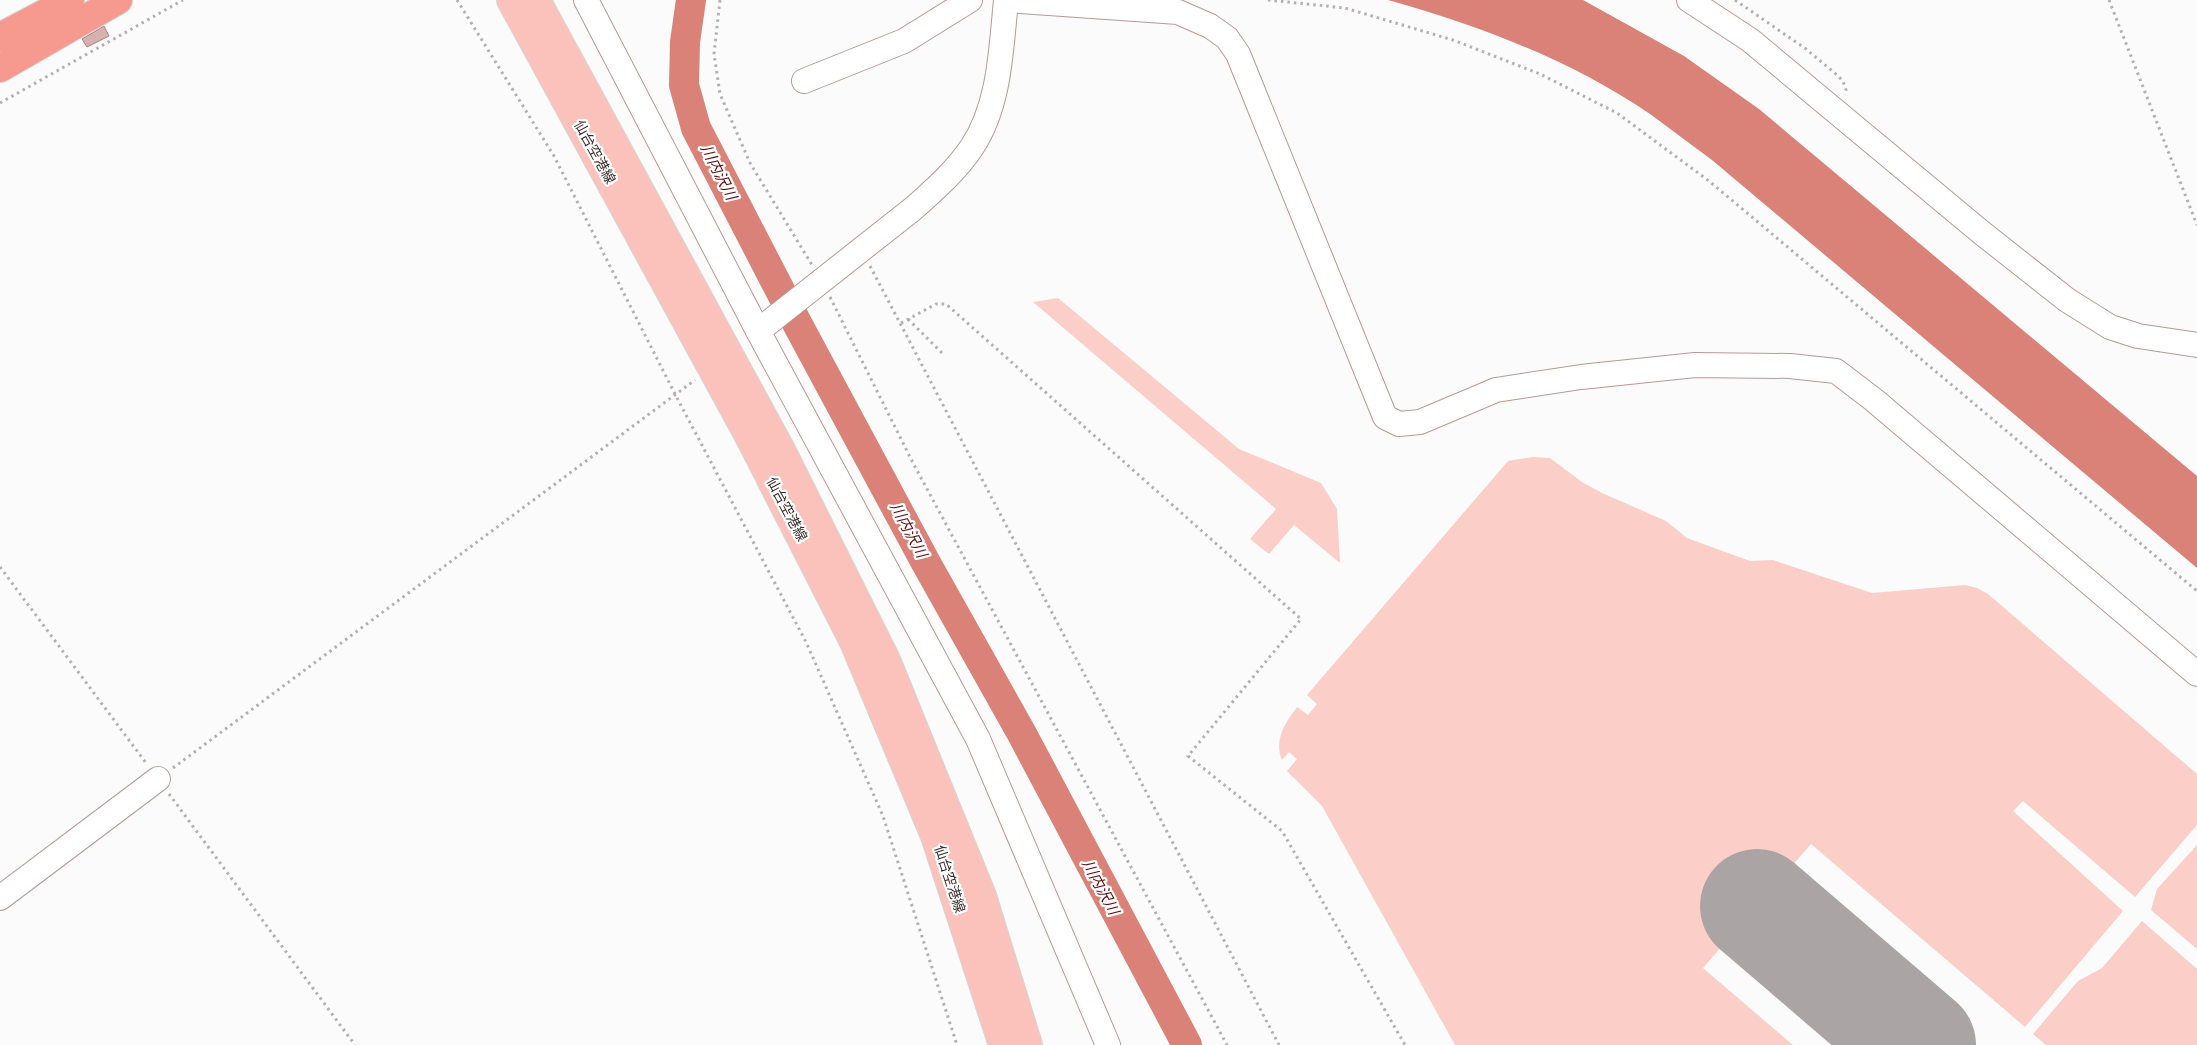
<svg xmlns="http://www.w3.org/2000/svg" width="2197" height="1045" font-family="'IBM Plex Sans','Noto Sans JP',sans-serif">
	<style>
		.green { fill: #fccec8 }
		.water { fill: #da8278 }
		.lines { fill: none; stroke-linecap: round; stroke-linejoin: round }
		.river { stroke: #da8278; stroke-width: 30 }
		.runway { stroke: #aaa5a4; stroke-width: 114 }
		.building { fill: #d6b1ad; stroke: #a68480 }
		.minor-casing { stroke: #bb9893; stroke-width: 26 }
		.major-casing { stroke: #d7d5d4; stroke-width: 30 }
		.highway-casing { stroke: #d7d5d4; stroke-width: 30 }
		.path { stroke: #b5b0af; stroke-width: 3; stroke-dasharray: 2.5 4; stroke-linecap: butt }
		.minor { stroke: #fff; stroke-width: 24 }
		.major { stroke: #fac2bb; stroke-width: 28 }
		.highway { stroke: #f6998e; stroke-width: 28 }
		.labels { text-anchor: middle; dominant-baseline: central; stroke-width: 4.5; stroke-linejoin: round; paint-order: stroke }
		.street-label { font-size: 14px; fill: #392b29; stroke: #fff }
		.water-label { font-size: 15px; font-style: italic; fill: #5e0e0e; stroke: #fff }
	</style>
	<rect width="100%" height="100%" fill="#fbfbfb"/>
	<!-- green -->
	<g class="green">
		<polygon points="1058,298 1239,449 1321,483 1337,509 1340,563 1294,525 1269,554 1250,539 1276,509 1033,302"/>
		<path d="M1533 457 1550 458 1582 482 1602 493 1666 521 1687 538 1750 561 1773 560 1872 593 1965 585 1977 588 1988 594 2197 774V825L2135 897 2023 801 2013 811 2123 911 2025 1027 1811 844 1703 968 1793 1045H1455L1322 806 1287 771 1297 759 1289 752 1282 760C1274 742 1284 724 1295 710L1297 707 1308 715 1317 704 1307 695 1508 461Z"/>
		<polygon points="2197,845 2197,949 2151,910 2157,889"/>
		<polygon points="2142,921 2197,969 2197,1045 2046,1045 2033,1034 2078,981 2102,968"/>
	</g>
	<!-- water -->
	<path class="water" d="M1388 0H1583L1684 56 1759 109 2197 476V568L1712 160C1691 145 1671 129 1650 114 1571 60 1480 26 1388 0Z"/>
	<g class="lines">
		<!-- river -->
		<polyline class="river" points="691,0 685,42 684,85 696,128 798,325 926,563 1022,734 1187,1045"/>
		<!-- runway -->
		<polyline class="runway" points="1757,906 1919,1045"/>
	</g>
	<!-- building -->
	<polygon class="building" points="104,26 109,36 87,47 82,39"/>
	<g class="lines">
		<defs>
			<g id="minor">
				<polyline points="586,0 758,331 978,739 1108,1045"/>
				<polyline points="1006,0 1178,12 1210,26 1227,38 1238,54 1385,417 1399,424 1420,422 1496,390 1581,377 1695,365 1790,366 1836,371 1874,400 2197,674"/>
				<polyline points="1689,0 1750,40 1982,233 2067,300 2110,327 2138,336 2197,345"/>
				<polyline points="804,81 904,41 970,0"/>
				<path d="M758 331 914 208C934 190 956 171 972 147 1000 105 1001 49 1006 0"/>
				<polyline points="0,898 158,779"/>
			</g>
			<g id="major">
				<polyline points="511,0 749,436 854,642 935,836 1003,1045"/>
				<polyline points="536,0 782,452 886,660 982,896 1028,1045"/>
			</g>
			<g id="highway">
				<polyline points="0,37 70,0"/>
				<polyline points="0,68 118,0"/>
			</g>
		</defs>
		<!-- minor casing -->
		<use href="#minor" class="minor-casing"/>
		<!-- major casing -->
		<use href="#major" class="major-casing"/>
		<!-- highway casing -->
		<use href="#highway" class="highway-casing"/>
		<!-- path -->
		<g class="path">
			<polyline points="457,0 554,156 676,396 806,642 883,816 957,1045"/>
			<polyline points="720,0 714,54 720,94 750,163 812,265"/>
			<polyline points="1268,0 1345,8 1453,40 1540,74 1617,113 1709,181 2197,591"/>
			<polyline points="1735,0 1806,49 1837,75 1843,81 1846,90 1845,95"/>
			<polyline points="2109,0 2197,225"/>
			<polyline points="0,103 183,0"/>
			<polyline points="870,266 1279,1045"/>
			<polyline points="830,297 913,463 1227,1045"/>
			<polyline points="908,319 944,355"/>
			<polyline points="901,323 936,304 946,304 1301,619 1188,756 1282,831 1405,1045"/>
			<polyline points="0,567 146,763"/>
			<polyline points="173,768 695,380"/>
			<polyline points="169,794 355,1045"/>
		</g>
		<!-- minor -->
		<use href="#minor" class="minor"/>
		<!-- major -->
		<use href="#major" class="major"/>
		<!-- highway -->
		<use href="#highway" class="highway"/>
	</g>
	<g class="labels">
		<!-- street labels -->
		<g class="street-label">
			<text transform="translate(595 152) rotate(61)">仙台空港線</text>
			<text transform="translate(787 509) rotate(62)">仙台空港線</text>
			<text transform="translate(950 879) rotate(72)">仙台空港線</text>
		</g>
		<!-- water labels -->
		<g class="water-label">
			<text transform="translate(719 172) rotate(63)">川内沢川</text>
			<text transform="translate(909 530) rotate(62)">川内沢川</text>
			<text transform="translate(1101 887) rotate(62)">川内沢川</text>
		</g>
	</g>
</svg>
